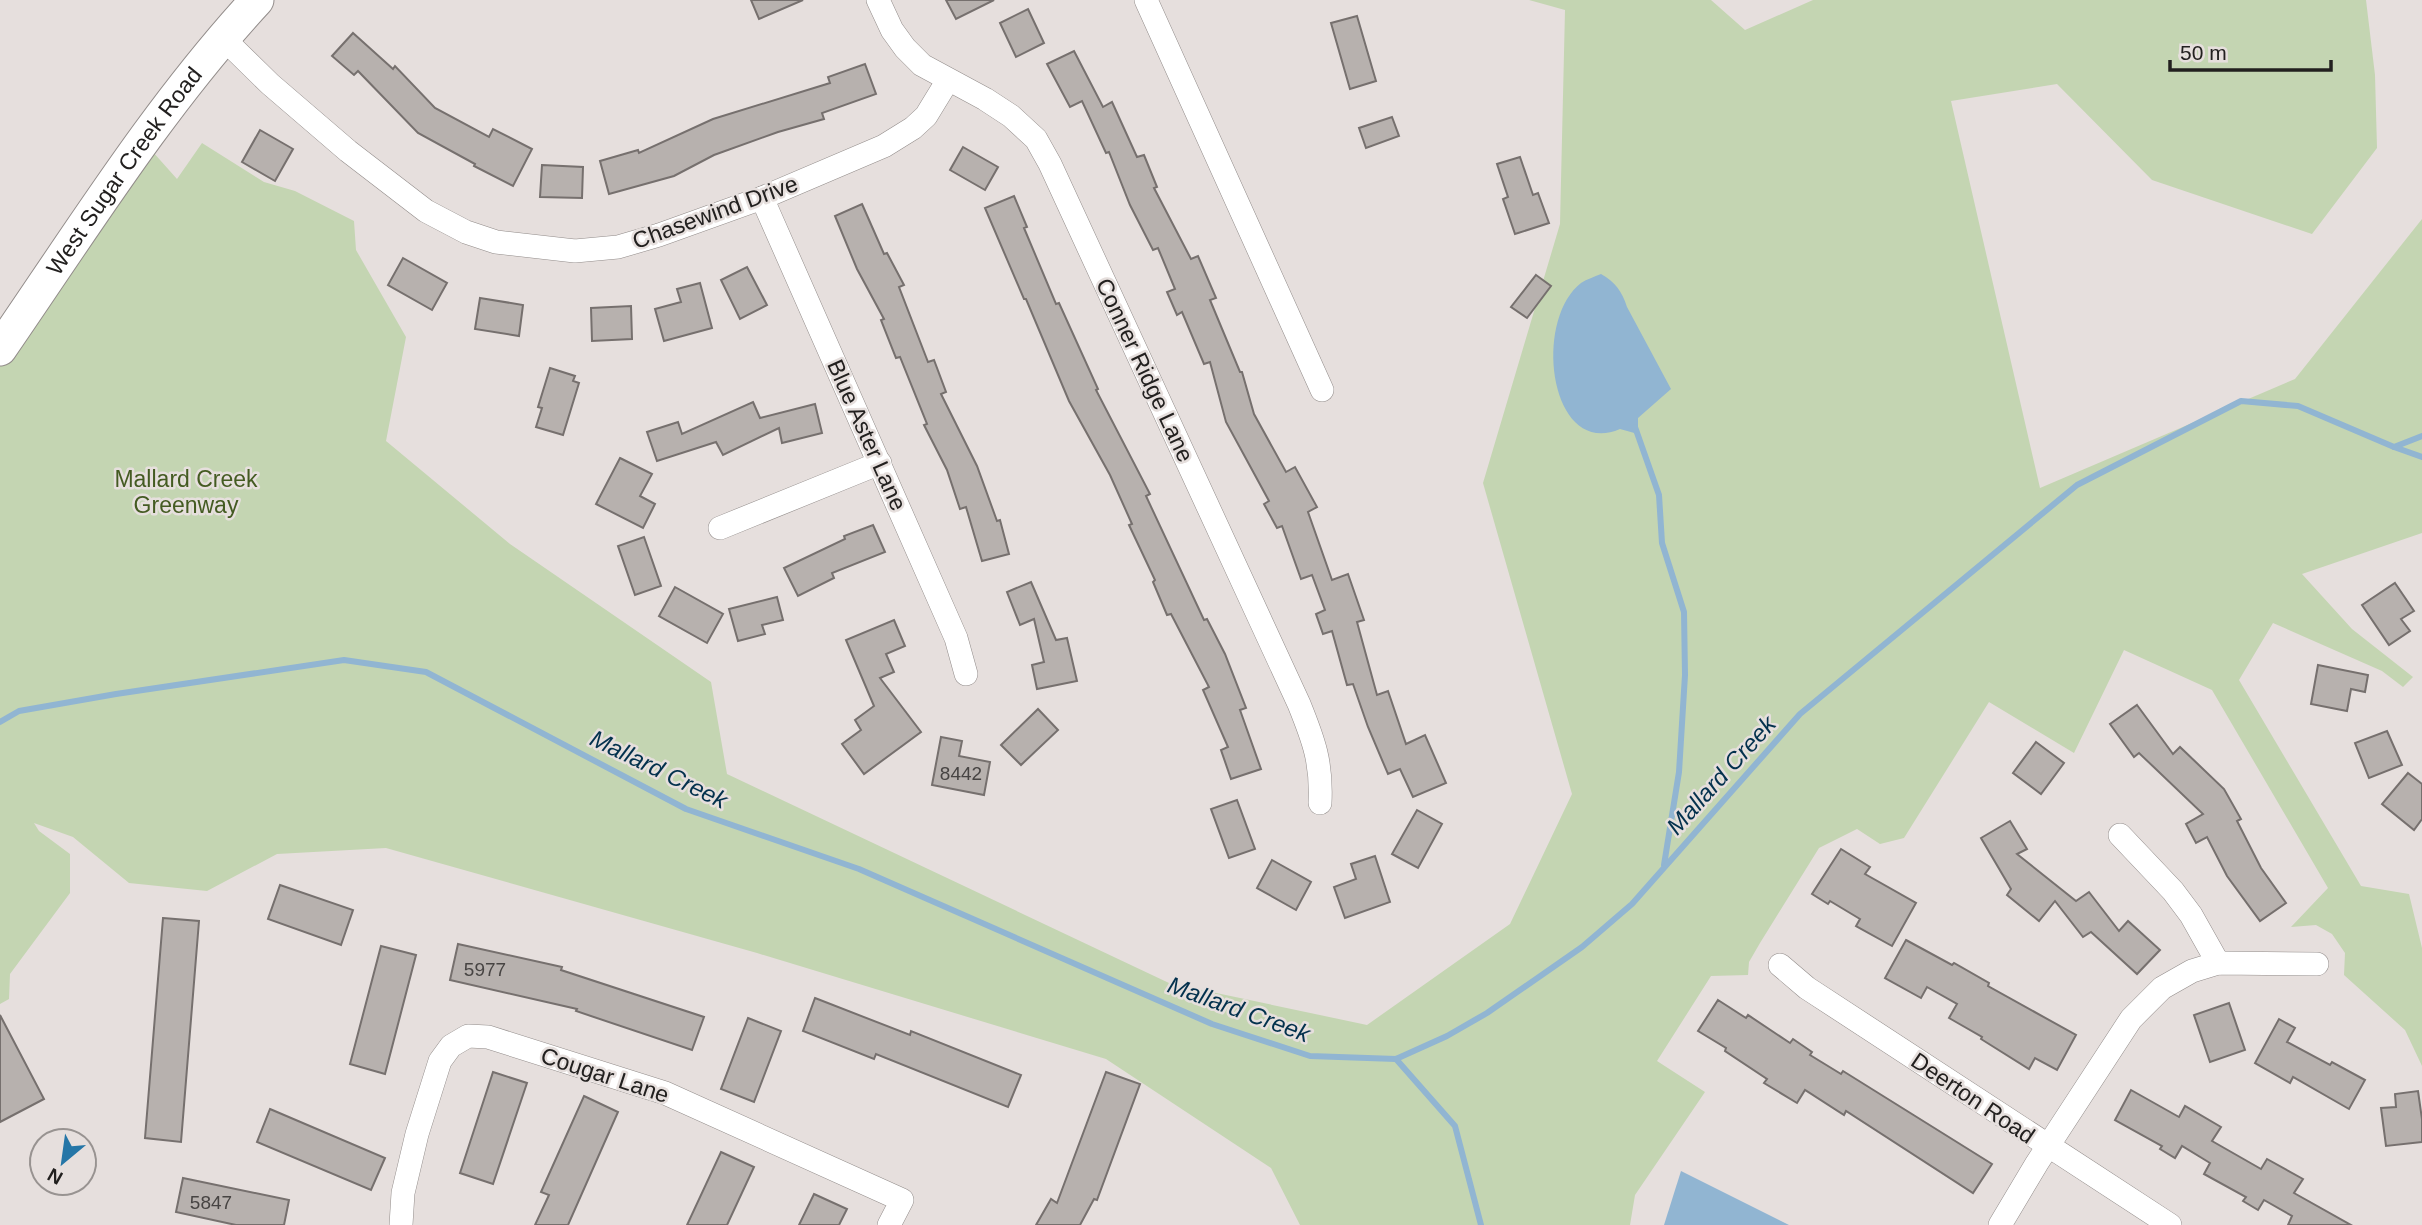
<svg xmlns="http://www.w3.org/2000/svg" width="2422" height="1225" font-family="Helvetica,sans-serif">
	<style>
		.green { fill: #c4d5b2 }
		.water { fill: #91b5d2 }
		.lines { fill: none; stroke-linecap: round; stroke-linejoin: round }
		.stream { stroke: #91b5d2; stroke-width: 6 }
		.building { fill: #b7b1ae; stroke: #76706e; stroke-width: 2 }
		.minor-casing { stroke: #928c8a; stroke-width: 24 }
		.secondary-casing { stroke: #928c8a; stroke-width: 35 }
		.minor { stroke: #fff; stroke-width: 23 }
		.secondary { stroke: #fff; stroke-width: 33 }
		.labels { text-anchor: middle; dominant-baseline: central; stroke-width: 5; stroke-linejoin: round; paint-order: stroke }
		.number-label { font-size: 19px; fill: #474443 }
		.street-label { font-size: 23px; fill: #22201f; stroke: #e6dfdd }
		.park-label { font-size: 23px; fill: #445b22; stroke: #e6dfdd }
		.water-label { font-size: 24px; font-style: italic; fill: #03314d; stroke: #e6dfdd }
	</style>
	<rect width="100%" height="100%" fill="#e6dfdd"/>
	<!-- green -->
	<polygon class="green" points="1529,0 1711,0 1745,30 1813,0 2366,0 2375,75 2377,148 2312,234 2152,180 2057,84 1951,101 2040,488 2295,379 2422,219 2422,533 2302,574 2352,629 2413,677 2403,687 2382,671 2273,623 2239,680 2361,886 2409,894 2422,948 2422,1066 2405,1030 2344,975 2345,953 2332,934 2316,925 2291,927 2328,888 2212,690 2124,650 2074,753 1989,702 1904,838 1880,844 1857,829 1819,848 1760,943 1749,962 1748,975 1711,976 1657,1061 1705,1092 1635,1195 1630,1225 1300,1225 1271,1168 1106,1059 757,953 386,848 277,854 207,891 129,883 73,837 34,823 39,831 70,854 70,893 10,974 9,999 0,1004 0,349 144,142 177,179 202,143 264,182 295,191 354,221 356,250 406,337 386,441 510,544 711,682 727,774 1169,983 1367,1025 1510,924 1572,794 1483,483 1560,224 1565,10"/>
	<!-- water -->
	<g class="water">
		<path d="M1601 274C1615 282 1622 291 1627 307L1671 389 1638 418V434L1620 429C1550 459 1532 321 1581 283 1587 279 1594 277 1601 274Z"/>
		<polygon points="1681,1171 1789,1225 1664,1225"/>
	</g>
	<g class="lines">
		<!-- stream -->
		<g class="stream">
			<polyline points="1635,427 1659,495 1662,543 1684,612 1685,675 1679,772 1664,865"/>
			<polyline points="2394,447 2422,436"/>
			<polyline points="0,722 19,711 116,694 344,660 426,672 686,809 859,869 1212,1024 1310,1056 1396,1059 1447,1036 1487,1013 1582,947 1632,904 1800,714 2077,485 2241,401 2298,406 2394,447 2422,457"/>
			<polyline points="1396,1059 1455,1126 1481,1225"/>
		</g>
	</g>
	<!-- building -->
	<g class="building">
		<polygon points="751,0 803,0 759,19"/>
		<polygon points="946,0 994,0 956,19"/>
		<polygon points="1028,9 1044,43 1016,57 1000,23"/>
		<polygon points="1357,16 1376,81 1350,89 1331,23"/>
		<polygon points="353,33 393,69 395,66 435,108 489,137 493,129 532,149 513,186 474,166 475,164 418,133 358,71 354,75 332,56"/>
		<polygon points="1074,51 1103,107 1112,102 1137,157 1144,155 1157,187 1154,188 1191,259 1198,256 1216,298 1210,300 1240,372 1242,372 1254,414 1286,472 1295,467 1317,507 1308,512 1332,580 1348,574 1364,620 1357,622 1377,695 1388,691 1406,744 1425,735 1446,783 1413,797 1400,769 1388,774 1368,727 1353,684 1347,685 1332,631 1323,634 1316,614 1325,610 1312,575 1301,579 1282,526 1277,528 1264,504 1269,501 1226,422 1210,362 1204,364 1182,312 1177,315 1167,292 1175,289 1158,248 1153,250 1130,205 1109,152 1106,153 1082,101 1070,107 1047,64"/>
		<polygon points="865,64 876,94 822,113 824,119 778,132 714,155 674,176 609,194 600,161 638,150 639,153 713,119 830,83 828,77"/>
		<polygon points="1392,117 1399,136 1366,148 1359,128"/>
		<polygon points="260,130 293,149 275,181 242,162"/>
		<polygon points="963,147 998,167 985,190 950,170"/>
		<polygon points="1520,157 1533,195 1538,193 1549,223 1515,234 1503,199 1508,197 1497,164"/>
		<polygon points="542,165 583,167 582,198 540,197"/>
		<polygon points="1014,196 1027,227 1024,228 1056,304 1059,303 1098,389 1096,390 1150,494 1146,496 1204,620 1207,619 1225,654 1246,708 1240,710 1261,769 1231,779 1221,750 1228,747 1203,690 1209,687 1171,614 1167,615 1153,582 1155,580 1129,525 1132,524 1110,475 1069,401 1026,299 1024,299 985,208"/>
		<polygon points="862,204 884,254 887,253 904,285 899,287 928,362 934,360 946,392 941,394 977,466 997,521 1000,520 1009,554 982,561 966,507 960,509 947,470 924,425 927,424 900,357 896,358 881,320 884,319 857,269 835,216"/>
		<polygon points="403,258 447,283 432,310 388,285"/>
		<polygon points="747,267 767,305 740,319 721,280"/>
		<polygon points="1536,275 1551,286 1527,318 1511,307"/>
		<polygon points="700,283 712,328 664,341 655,309 681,302 677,289"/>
		<polygon points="480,298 523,305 519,336 475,329"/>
		<polygon points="631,306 632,339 592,341 591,308"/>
		<polygon points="550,368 575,376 573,381 579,383 563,435 536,427 542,408 538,407"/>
		<polygon points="753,402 760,418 815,404 822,433 782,443 779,428 723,455 716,442 657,461 647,432 678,422 682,434"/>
		<polygon points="620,458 652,474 640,496 655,504 643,528 596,504"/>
		<polygon points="873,525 885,552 832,573 834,578 798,596 784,568 845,539 844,536"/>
		<polygon points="644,537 661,586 635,595 618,546"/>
		<polygon points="1031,582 1056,640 1067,638 1077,681 1037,689 1032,665 1044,662 1034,619 1020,625 1007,592"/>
		<polygon points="2395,583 2414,611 2401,619 2410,631 2389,645 2362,605"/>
		<polygon points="675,587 723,614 707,643 659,616"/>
		<polygon points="777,597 783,620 762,625 765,634 738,641 729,609"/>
		<polygon points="894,620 905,646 886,654 894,672 880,678 921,732 864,774 842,744 861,730 855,720 874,706 846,640"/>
		<polygon points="2318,665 2368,675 2365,692 2351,689 2347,711 2311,704"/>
		<polygon points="2137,705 2173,754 2180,747 2224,789 2241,819 2237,821 2261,868 2286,903 2260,921 2227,876 2207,837 2196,843 2186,824 2203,814 2139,753 2134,757 2110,724"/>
		<polygon points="1038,709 1058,730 1021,765 1001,745"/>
		<polygon points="2387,731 2402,765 2369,778 2355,743"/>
		<polygon points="941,737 962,741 959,756 990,762 984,795 932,785"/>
		<polygon points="2036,742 2064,763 2041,794 2013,773"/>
		<polygon points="2408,773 2422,784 2422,819 2414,830 2382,804"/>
		<polygon points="1237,800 1255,849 1229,858 1211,809"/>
		<polygon points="1417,810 1442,824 1418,868 1392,854"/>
		<polygon points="2010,821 2027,849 2017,854 2076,901 2089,892 2119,931 2128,921 2160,950 2137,974 2091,932 2083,937 2055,901 2039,921 2007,895 2011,889 1981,838"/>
		<polygon points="1841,849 1870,867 1865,874 1916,903 1892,946 1856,926 1860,919 1830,901 1828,904 1812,894"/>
		<polygon points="1375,856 1390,902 1345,918 1334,887 1356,879 1351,864"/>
		<polygon points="1272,860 1311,882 1296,910 1257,888"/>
		<polygon points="280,885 353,910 341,945 268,919"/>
		<polygon points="163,918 199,921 181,1142 145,1138"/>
		<polygon points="1906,940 1952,965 1954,963 1989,983 1988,986 2076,1035 2057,1070 2035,1058 2029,1069 1981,1039 1982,1037 1949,1018 1957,1004 1927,987 1921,998 1885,978"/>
		<polygon points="458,944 562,967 561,970 704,1017 692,1050 576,1011 577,1009 450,980"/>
		<polygon points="381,946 416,955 385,1074 350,1064"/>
		<polygon points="815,998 910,1035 911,1031 1021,1075 1008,1107 876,1054 874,1059 803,1031"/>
		<polygon points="1718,1000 1746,1018 1748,1015 1790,1043 1793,1039 1812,1052 1810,1055 1841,1074 1843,1071 1992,1164 1973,1193 1846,1111 1844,1115 1805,1090 1797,1103 1764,1083 1767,1079 1725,1051 1726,1048 1698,1031"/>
		<polygon points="2229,1003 2245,1050 2210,1062 2194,1015"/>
		<polygon points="0,1015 44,1099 0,1122"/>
		<polygon points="748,1018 781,1031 754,1102 721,1089"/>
		<polygon points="2279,1019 2295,1028 2287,1042 2330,1065 2332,1062 2365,1080 2349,1109 2293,1077 2290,1083 2255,1063"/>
		<polygon points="493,1072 527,1083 493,1184 460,1173"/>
		<polygon points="1106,1072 1140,1084 1097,1200 1094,1199 1080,1225 1036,1225 1051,1199 1057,1203"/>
		<polygon points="2131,1090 2179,1117 2185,1106 2221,1127 2212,1141 2261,1169 2267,1159 2303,1179 2294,1193 2351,1225 2288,1225 2292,1216 2264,1200 2258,1210 2243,1201 2246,1197 2204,1174 2210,1163 2182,1146 2175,1158 2160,1149 2162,1146 2115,1120"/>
		<polygon points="2418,1091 2422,1119 2422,1142 2386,1146 2381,1108 2396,1107 2395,1094"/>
		<polygon points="584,1096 618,1112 568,1225 535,1225 549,1195 541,1192"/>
		<polygon points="270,1109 385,1158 371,1190 257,1142"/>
		<polygon points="721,1152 754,1167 727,1225 687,1225"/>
		<polygon points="183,1178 289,1200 284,1225 236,1225 176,1212"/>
		<polygon points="814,1194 847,1209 839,1225 799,1225"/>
	</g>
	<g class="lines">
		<defs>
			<g id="minor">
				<path d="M878 0 892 30 905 48 922 65 985 99 1011 116 1036 139 1050 164 1299 704C1314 741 1322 763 1320 803"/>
				<polyline points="1146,0 1322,390"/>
				<polyline points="223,38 270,84 348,151 426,211 466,232 496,242 575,251 618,247 659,235 762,198 884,146 913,128 926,116 948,80"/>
				<polyline points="762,198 956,638 966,674"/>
				<polyline points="720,528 880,463"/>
				<polyline points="2120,835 2173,891 2191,915 2218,963"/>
				<polyline points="1780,965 1807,988 2170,1225"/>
				<polyline points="401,1225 403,1193 417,1134 440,1061 451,1046 468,1036 488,1037 665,1093 902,1200 889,1225"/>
				<polyline points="2000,1225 2037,1163 2131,1019 2162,988 2192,971 2218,963 2317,964"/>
			</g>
			<g id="secondary">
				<path id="s1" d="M0 349C82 230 159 106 257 0"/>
			</g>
		</defs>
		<!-- minor casing -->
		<use href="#minor" class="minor-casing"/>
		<!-- secondary casing -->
		<use href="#secondary" class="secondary-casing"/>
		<!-- minor -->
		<use href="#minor" class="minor"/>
		<!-- secondary -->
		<use href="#secondary" class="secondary"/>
	</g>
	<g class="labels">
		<!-- number labels -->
		<g class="number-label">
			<text x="961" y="773">8442</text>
			<text x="485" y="969">5977</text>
			<text x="211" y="1202">5847</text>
		</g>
		<!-- street labels -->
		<g class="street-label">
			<text stroke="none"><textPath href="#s1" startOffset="217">West Sugar Creek Road</textPath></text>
			<text transform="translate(715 212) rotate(-20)">Chasewind Drive</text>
			<text transform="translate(1145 370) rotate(65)">Conner Ridge Lane</text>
			<text transform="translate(867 435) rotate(66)">Blue Aster Lane</text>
			<text transform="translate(605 1075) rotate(18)">Cougar Lane</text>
			<text transform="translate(1973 1098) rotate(34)">Deerton Road</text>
		</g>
		<!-- park labels -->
		<g class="park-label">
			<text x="186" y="479">Mallard Creek<tspan x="186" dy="26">Greenway</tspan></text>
		</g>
		<!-- water labels -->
		<g class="water-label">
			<text transform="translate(659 769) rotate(26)">Mallard Creek</text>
			<text transform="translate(1721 775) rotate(-48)">Mallard Creek</text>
			<text transform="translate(1239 1009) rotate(20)">Mallard Creek</text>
		</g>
	</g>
	<!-- north arrow -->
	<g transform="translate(63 1162) rotate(209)"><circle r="33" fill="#e6dfdd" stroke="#989391" stroke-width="2"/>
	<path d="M0-5L12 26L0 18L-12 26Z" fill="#2576a7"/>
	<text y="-10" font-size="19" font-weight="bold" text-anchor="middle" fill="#22201f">N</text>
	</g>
	<!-- scale -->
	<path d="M2170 60v10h161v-10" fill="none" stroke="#22201f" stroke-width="3.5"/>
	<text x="2180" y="60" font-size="21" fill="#22201f" stroke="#e6dfdd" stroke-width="5" paint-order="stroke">50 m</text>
</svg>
